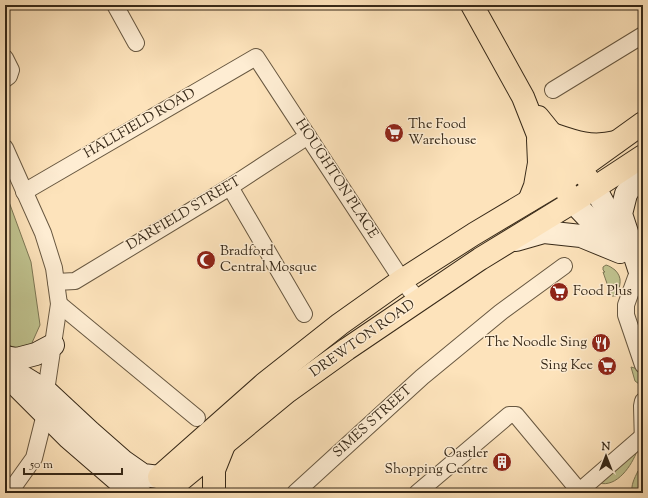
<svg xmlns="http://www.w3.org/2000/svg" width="648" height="498" font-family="'Sorts Mill Goudy',serif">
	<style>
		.green { fill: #c0c38f; stroke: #7c7654 }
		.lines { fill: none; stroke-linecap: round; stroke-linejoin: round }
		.street-casing { stroke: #685841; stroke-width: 18 }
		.secondary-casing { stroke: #372918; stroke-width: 24 }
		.primary-casing { stroke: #372918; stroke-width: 24 }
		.street { stroke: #feedd3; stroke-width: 16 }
		.secondary { stroke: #feedd3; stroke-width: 22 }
		.primary { stroke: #fde3bb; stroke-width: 22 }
		.labels { text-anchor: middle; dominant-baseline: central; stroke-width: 3; stroke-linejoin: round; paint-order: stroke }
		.street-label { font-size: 14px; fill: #372918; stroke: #feedd3 }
		.poi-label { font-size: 14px; fill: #372918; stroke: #feedd3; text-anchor: start }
	</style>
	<rect width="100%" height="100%" fill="#fde3bb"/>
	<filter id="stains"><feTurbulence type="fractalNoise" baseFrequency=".005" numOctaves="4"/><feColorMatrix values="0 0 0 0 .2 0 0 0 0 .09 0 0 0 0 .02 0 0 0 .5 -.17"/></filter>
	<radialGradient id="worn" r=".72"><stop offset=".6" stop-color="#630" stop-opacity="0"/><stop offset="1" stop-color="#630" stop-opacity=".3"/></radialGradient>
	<!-- green -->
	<g class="green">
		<polygon points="5,191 31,262 40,325 31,345 15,348 5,343"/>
		<path d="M606 265C610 266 612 268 615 270 623 278 620 285 617 295L616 296H612L611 295 603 272H605L603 270V267Z"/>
		<polygon points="631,367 638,369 643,379 643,387 635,381"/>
		<path d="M637 451C632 465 617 488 599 483Z"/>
		<path d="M638 471 639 472 640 493H632C631 485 634 479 638 471Z"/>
	</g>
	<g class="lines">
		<defs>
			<g id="street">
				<polyline points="115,5 136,43"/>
				<polyline points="5,58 11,70 9,76 5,79"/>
				<polyline points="553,90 643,35"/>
				<polyline points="5,148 43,233 54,268 59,304 46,391 45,414 34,458 9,493"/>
				<polyline points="230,187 304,314"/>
				<polyline points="24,192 256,57 402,280 418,300"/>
				<polyline points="639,269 626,305 626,315 643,365"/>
				<polyline points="56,282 75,281 230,187 308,136"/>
				<polyline points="59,304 197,418"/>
				<polyline points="643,445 642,406 643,401"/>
				<polyline points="583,488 643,436"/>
				<polyline points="295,493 422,377 501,312 564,266"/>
				<polyline points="417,493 509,415 516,415 581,493"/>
			</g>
			<g id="secondary">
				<polyline points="595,188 621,236"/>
				<polyline points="573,202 616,247"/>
				<polyline points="516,240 544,232 581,236 620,252"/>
				<polyline points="639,269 621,214 626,194 643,168"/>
				<polyline points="5,357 17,359 36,354 53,345"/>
				<polyline points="5,366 46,391 90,432 123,461 143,475 159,477"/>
				<polyline points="11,380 69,438 128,489 140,493"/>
			</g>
			<g id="primary">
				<polyline points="472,5 523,97 538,135 561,182 568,194"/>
				<polyline points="538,117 588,179"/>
				<path d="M552 134C575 142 591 148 616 142"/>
				<polyline points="529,201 535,186 539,163 538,140"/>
				<polyline points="159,477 264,384 340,324 402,280 474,234 561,182 643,123"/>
				<polyline points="166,492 287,392 347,349 480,259 573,202 643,156"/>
				<polyline points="214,493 214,470 224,445"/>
			</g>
		</defs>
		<!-- street casing -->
		<use href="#street" class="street-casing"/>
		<!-- secondary casing -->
		<use href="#secondary" class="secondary-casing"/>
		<!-- primary casing -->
		<use href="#primary" class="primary-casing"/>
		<!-- street -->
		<use href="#street" class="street"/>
		<!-- secondary -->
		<use href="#secondary" class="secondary"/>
		<!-- primary -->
		<use href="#primary" class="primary"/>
	</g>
	<!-- icons -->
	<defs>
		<symbol id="supermarket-disc" viewBox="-11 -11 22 22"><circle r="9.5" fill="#8f2418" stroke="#feedd3"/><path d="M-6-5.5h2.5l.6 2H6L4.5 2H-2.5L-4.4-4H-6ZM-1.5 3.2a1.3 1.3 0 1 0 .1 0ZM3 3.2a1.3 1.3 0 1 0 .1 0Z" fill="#fff"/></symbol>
		<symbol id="mosque-disc" viewBox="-11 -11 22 22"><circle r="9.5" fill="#8f2418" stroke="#feedd3"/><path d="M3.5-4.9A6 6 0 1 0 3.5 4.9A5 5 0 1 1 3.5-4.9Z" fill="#fff"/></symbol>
		<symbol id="restaurant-disc" viewBox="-11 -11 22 22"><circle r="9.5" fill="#8f2418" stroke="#feedd3"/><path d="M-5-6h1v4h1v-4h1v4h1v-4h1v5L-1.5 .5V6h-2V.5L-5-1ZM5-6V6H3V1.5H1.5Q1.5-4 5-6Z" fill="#fff"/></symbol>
		<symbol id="building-disc" viewBox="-11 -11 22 22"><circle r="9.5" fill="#8f2418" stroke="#feedd3"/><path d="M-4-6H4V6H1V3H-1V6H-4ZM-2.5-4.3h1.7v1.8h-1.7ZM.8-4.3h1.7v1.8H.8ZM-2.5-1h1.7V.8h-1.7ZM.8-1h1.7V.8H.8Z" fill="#fff"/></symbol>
	</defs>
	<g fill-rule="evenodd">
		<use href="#supermarket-disc" x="383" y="122" width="22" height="22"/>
		<use href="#mosque-disc" x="195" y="249" width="22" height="22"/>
		<use href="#supermarket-disc" x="548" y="281" width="22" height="22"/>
		<use href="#restaurant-disc" x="590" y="332" width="22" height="22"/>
		<use href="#supermarket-disc" x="596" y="355" width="22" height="22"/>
		<use href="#building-disc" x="491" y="451" width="22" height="22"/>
	</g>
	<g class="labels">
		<!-- street labels -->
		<g class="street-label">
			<text transform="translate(140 124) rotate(-30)">HALLFIELD ROAD</text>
			<text transform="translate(336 179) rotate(57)">HOUGHTON PLACE</text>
			<text transform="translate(184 214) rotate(-31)">DARFIELD STREET</text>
			<text transform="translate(363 339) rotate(-35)">DREWTON ROAD</text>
			<text transform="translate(373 422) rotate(-42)">SIMES STREET</text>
		</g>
		<!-- poi labels -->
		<g class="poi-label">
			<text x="408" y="125">The Food<tspan x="408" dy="16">Warehouse</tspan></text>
			<text x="220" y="252">Bradford<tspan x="220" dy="16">Central Mosque</tspan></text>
			<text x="573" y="292">Food Plus</text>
			<text x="587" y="343" text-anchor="end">The Noodle Sing</text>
			<text x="593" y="366" text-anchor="end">Sing Kee</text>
			<text x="488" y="454" text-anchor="end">Oastler<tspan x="488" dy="16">Shopping Centre</tspan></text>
		</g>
	</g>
	<!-- margin -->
	<rect width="648" height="498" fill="none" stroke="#fde3bb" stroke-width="20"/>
	<rect x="6" y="6" width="636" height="486" fill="none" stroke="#372918" stroke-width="2"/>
	<rect x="10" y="10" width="628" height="478" fill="none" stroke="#372918"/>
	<!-- north arrow -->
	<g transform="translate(606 456)" stroke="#feedd3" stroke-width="3" paint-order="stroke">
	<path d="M0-3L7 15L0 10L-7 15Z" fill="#372918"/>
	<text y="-6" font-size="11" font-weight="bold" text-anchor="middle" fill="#372918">N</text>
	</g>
	<!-- scale -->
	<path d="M24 468v6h98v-6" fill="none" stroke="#372918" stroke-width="2"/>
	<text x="30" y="468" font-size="12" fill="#372918" stroke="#feedd3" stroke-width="3" paint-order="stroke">50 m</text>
	<rect width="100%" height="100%" filter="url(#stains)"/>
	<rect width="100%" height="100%" fill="url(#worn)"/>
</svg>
